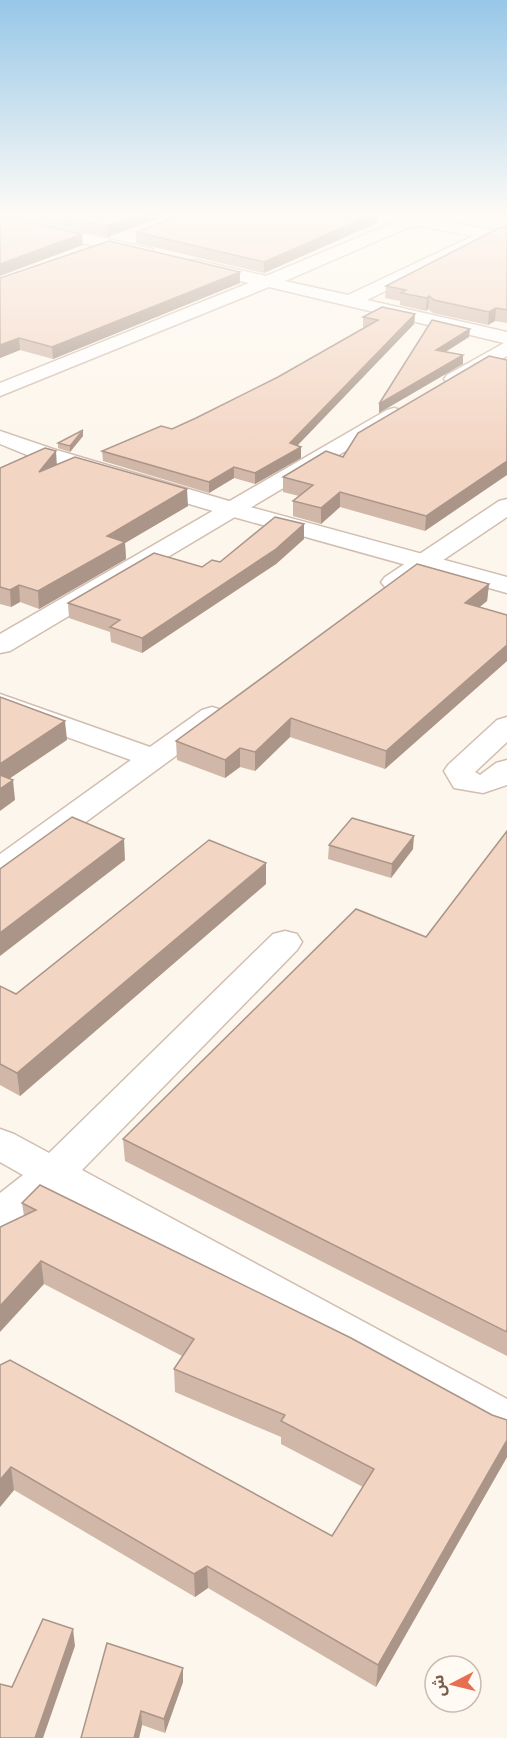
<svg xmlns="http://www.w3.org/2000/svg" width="507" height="1738" font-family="Poppins,'Noto Sans Arabic',sans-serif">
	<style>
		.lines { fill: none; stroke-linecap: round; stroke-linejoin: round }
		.minor-casing { stroke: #d1beb0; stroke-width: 3 }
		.tertiary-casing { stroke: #d1beb0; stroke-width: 3 }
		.minor { fill: #fff; fill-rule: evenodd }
		.tertiary { fill: #fff; fill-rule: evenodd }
		.wall { fill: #d1b7a8 }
		.shaded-wall { fill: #aa9588 }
		.building { fill: #f3d5c3; stroke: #aa9588; stroke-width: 1.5 }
	</style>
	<rect width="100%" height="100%" fill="#fdf6ec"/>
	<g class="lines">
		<defs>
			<g id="minor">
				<path d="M387 212 507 232V242L490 239 367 300 507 332V356L461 383H447L444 379 447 375 504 343 269 287 0 396V383L249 283 190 269 188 265 190 261 196 260 266 276 395 222 385 219 382 216ZM414 225 473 236 348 295 285 281Z"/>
				<polygon points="0,214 152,249 154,253 146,258 0,224"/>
				<polygon points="394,408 401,410 404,414 401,418 10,651 0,653 0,634 387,410"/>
				<polygon points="507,499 507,517 403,587 394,590 385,587 381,582 385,577 499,501"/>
				<polygon points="0,694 150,747 202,710 212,707 222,710 226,716 222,722 12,876 0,879 0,854 131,760 0,713"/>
				<polygon points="507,717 507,742 475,772 480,775 496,763 507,760 507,785 483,793 454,788 444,771 448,765 497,720"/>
				<polygon points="285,931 297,934 302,942 297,950 82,1170 507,1399 507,1442 490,1436 56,1194 15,1227 0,1232 0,1193 23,1175 0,1162 0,1129 14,1134 49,1153 273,934"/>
			</g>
			<polygon id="tertiary" points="0,431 53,449 239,504 507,577 507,593 223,514 37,459 0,444"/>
		</defs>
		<!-- minor casing -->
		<use href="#minor" class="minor-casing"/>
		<!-- tertiary casing -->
		<use href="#tertiary" class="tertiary-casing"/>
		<!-- minor -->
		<use href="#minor" class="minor"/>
		<!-- tertiary -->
		<use href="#tertiary" class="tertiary"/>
	</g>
	<!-- wall -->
	<g class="wall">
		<polygon points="0,212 175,212 108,237"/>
		<polygon points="378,212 377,223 264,273 136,243 136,232"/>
		<polygon points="507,227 507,323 495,321 488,325 433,313 428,309 426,311 400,305 400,301 385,298 386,286"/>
		<polygon points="240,272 240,283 53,359 20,350 0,358 0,278"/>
		<polygon points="415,314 414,324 297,446 301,447 301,458 255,484 234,478 209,493 103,461 102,451 172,429 196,418 278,377 366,327 363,327 363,317"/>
		<polygon points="489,356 425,531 340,507 321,524 293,516 293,501 299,496 283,492 283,477 343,457"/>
		<polygon points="83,430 83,436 70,452 58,448 58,443"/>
		<polygon points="57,464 188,506 125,543 126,559 39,609 20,602 11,607 0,604 0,468"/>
		<polygon points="304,539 276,564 142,653 111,642 110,632 69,618 68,603"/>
		<polygon points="489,584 487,601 479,607 507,615 507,661 385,769 290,737 255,771 240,767 225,778 177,760 176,741"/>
		<polygon points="507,831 507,1356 125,1161 123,1139 426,937"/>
		<polygon points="329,845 413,849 391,878 328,859"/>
		<polygon points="266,884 20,1096 0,1085 0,986 16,994"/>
		<polygon points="22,1203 492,1415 507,1420 507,1457 376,1687 208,1588 195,1597 14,1490 0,1507 0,1365 332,1536 363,1487 281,1444 281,1437 175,1392 174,1369 182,1356 44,1284 24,1216"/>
		<polygon points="183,1682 165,1733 142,1725 139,1738 81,1738"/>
	</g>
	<!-- shaded-wall -->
	<g class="shaded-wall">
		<polygon points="146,212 175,212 108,237 107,226"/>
		<polygon points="378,212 377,223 264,273 264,262"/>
		<polygon points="82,234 83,245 0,276 0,264"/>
		<polygon points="240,272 240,283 53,359 52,347"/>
		<polygon points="429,296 428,309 426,311 427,298"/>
		<polygon points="496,308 495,321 488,325 489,312"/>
		<polygon points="415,314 414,324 290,453 301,447 301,458 255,484 255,473 290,443"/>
		<polygon points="470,329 469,337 436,358 436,350"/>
		<polygon points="19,338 20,350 0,358 0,345"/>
		<polygon points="463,355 463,364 379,413 379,404"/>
		<polygon points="83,430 83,436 70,452 70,446"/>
		<polygon points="56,451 57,467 39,472"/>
		<polygon points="507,461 507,475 425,531 426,516"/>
		<polygon points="234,467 234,478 209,493 209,482"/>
		<polygon points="187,489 188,506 125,543 126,559 39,609 38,591 107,536"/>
		<polygon points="340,492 340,507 321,524 321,508"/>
		<polygon points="304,524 304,539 276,564 142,653 142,638"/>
		<polygon points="489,584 487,601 464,620 465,603"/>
		<polygon points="19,585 20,602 11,607 10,590"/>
		<polygon points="507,645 507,661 385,769 386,751"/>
		<polygon points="291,718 290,737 255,771 255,752"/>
		<polygon points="65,721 67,740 0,785 0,764"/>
		<polygon points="240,748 240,767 225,778 225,760"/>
		<polygon points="13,780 15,800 0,811 0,789"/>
		<polygon points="414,836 413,849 391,878 392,864"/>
		<polygon points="124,839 125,860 0,956 0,933"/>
		<polygon points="266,863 266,884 20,1096 17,1073"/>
		<polygon points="41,1261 44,1284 0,1332 0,1306"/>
		<polygon points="507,1440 507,1457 376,1687 378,1665"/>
		<polygon points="11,1467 14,1490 0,1507 0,1480"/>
		<polygon points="207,1566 208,1588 195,1597 194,1574"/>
		<polygon points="73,1629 75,1646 43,1738 35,1738"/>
		<polygon points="183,1668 183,1682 165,1733 164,1719"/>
		<polygon points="141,1711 142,1725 139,1738 134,1738"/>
	</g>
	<!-- building -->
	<g class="building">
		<polygon points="45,212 146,212 107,226"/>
		<polygon points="188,212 378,212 264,262 136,232"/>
		<polygon points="0,216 82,234 0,264"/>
		<polygon points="505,227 507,227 507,310 496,308 489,312 434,300 429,296 427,298 401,293 406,290 386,286 497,229"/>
		<polygon points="109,241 240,272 52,347 19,338 0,345 0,278"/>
		<polygon points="382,307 415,314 290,443 301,447 255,473 234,467 209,482 102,451 161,426 172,429 196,418 278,377 378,320 363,317"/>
		<polygon points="432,320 470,329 436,350 463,355 379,404"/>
		<polygon points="489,356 507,360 507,461 426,516 340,492 321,508 293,501 313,485 283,477 326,451 343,457 358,433"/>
		<polygon points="83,430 70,446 58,443"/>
		<polygon points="45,448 56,451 39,472 75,457 187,489 107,536 125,542 38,591 19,585 10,590 0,587 0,468"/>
		<polygon points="275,517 304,524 276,549 142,638 110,627 120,620 68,603 154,553 202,567 212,560 220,562"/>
		<polygon points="417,564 489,584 465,603 507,615 507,645 386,751 291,718 255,752 240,748 225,760 176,741"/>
		<polygon points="0,697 65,721 0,764"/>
		<polygon points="0,775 13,780 0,789"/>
		<polygon points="72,817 124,839 0,933 0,869"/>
		<polygon points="352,818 414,836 392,864 329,845"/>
		<polygon points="507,831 507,1332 123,1139 356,909 426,937"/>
		<polygon points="209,840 266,863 17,1073 0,1064 0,986 16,994"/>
		<polygon points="40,1185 351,1338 492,1415 507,1420 507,1440 378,1665 207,1566 194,1574 11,1467 0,1480 0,1365 10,1360 332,1536 374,1469 281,1421 285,1415 174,1369 194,1339 41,1261 0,1306 0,1227 36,1210 22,1203"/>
		<polygon points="43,1619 73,1629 35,1738 0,1738 0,1684 12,1687"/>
		<polygon points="107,1643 183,1668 164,1719 141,1711 134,1738 81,1738"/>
	</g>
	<!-- sky -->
	<linearGradient id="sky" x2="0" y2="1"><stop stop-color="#97c7e8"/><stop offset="0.47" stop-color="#fefbf6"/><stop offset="1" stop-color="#fefbf6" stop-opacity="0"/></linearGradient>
	<rect width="507" height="455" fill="url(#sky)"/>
	<!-- north arrow -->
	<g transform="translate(453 1684) rotate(263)"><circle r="28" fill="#fffaf3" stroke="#cabbb1" stroke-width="1.5"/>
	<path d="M0-4.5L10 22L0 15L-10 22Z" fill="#e76f51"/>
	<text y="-9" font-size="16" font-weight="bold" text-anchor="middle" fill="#7a5c4d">ش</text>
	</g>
</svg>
